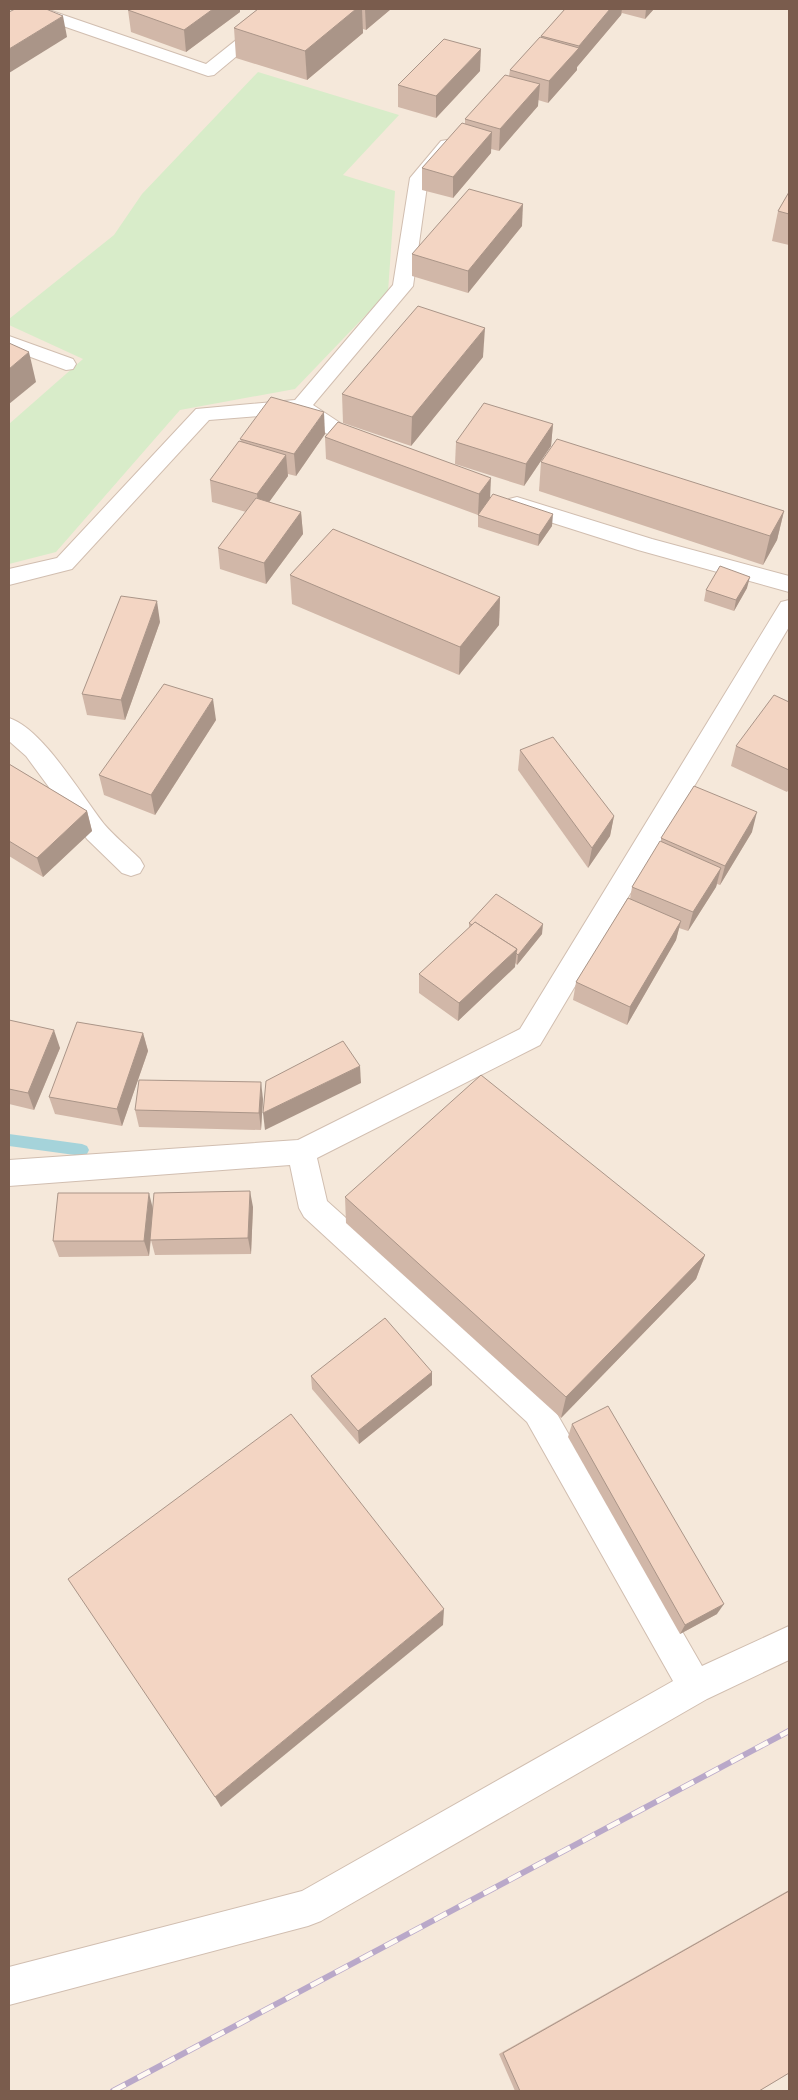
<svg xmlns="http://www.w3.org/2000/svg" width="798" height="2100" font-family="'Space Grotesk',sans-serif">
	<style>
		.residential { fill: #f5e8da }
		.green { fill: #d8ecc9 }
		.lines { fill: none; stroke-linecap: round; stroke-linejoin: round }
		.stream { fill: #a5d3da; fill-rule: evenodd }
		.street-casing { stroke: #d1beb0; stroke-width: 2 }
		.street { fill: #fff; fill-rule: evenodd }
		.rail-casing { stroke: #b9a8c9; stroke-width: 6 }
		.rail { stroke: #fffaf3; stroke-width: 4.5; stroke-dasharray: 14; stroke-linecap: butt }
		.wall { fill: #d1b7a8 }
		.shaded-wall { fill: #aa9588 }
		.building { fill: #f3d5c3; stroke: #aa9588 }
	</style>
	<rect width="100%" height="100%" fill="#fdf6ec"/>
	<!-- residential -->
	<rect class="residential" x="9" y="9" width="780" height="2082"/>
	<!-- green -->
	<polygon class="green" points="258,72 399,115 343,175 395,191 388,292 295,389 180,410 56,552 9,564 9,424 83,359 9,325 9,319 114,235 142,194"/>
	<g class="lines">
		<!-- stream -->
		<polygon class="stream" points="9,1134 82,1144 87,1146 89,1150 87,1154 82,1156 9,1146"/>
		<defs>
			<g id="street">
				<polygon points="23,9 46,9 206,64 275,9 293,9 214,75 208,76 34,16 15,28 9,29 9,17"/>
				<polygon points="447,140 453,141 456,145 428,179 413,286 313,405 372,444 375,449 372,454 364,456 356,454 297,413 209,420 72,569 9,585 9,569 57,558 196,409 295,400 393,285 410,178 441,141"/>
				<polygon points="9,336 73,359 76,364 73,369 66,370 9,349"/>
				<polygon points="517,497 652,539 789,576 789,592 638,550 509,509 506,504 509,499"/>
				<polygon points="789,600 789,627 540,1045 317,1158 327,1201 549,1400 702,1666 789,1626 789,1660 707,1699 321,1921 308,1926 9,2005 9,1967 302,1891 673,1681 527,1422 304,1217 299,1208 290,1165 9,1186 9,1160 298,1140 520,1029 781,602"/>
				<path d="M9 718C43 729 81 795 104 824 114 836 128 847 140 859L144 866 140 873 131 876 122 873 87 839 26 756 9 741Z"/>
			</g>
		</defs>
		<!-- street casing -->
		<use href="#street" class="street-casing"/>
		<!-- street -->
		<use href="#street" class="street"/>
		<defs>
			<polyline id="rail" points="113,2091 789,1731"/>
		</defs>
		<!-- rail casing -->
		<use href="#rail" class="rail-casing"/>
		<!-- rail -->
		<use href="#rail" class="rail"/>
	</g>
	<!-- wall -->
	<g class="wall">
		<polygon points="130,9 244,9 242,10 240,10 240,12 186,52 131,32 128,10"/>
		<polygon points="258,9 391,9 366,30 363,29 363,33 307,80 236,58 234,28"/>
		<polygon points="565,9 654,9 645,19 622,13 621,15 577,67 577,70 548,103 538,100 538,106 499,151 491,149 491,153 453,198 422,190 422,168 465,124 465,119 509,76 510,70 541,38 541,36"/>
		<polygon points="480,71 436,118 398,107 398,85"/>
		<polygon points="789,192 789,245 772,241 778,211"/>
		<polygon points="522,226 468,293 412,276 412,254"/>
		<polygon points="483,357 411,446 343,423 342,394"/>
		<polygon points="338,422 490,499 552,526 538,546 478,527 478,515 488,501 478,515 326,459 325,437"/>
		<polygon points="553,424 551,446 524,486 455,464 456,442"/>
		<polygon points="325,434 296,476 288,474 288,476 269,502 301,512 303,534 266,584 220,569 218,548 246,512 212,502 210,480 241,441 240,439"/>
		<polygon points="541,462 784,511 777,540 763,565 539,491"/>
		<polygon points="290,575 500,597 499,625 459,675 292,604"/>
		<polygon points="747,588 734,611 704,601 706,590"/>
		<polygon points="160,622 125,720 87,715 82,694"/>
		<polygon points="789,702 789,789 787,792 731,766 736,746"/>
		<polygon points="216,720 155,815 104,795 99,775"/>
		<polygon points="520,750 614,816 610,836 588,868 518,770"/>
		<polygon points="9,764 87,811 92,831 43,877 9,856"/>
		<polygon points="752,832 720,885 717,884 716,887 688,931 679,928 676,940 627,1025 573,1000 576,982 630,899 632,887 661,842 661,838"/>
		<polygon points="469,923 542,934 517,965 515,963 515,967 458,1021 419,993 419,974 469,928"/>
		<polygon points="9,1020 60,1048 34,1110 9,1104"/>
		<polygon points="143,1033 148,1051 122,1126 55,1114 49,1097"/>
		<polygon points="263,1099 261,1130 139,1127 135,1110"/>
		<polygon points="345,1197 705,1255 696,1279 561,1418 346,1223"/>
		<polygon points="253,1207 251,1254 155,1255 151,1240 149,1256 59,1257 53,1241 153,1208"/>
		<polygon points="432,1372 432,1385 359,1444 312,1389 311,1376"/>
		<polygon points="572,1424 717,1614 680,1634 568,1437"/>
		<polygon points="789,1890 789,2073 759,2091 515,2091 499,2054"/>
	</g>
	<!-- shaded-wall -->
	<g class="shaded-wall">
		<polygon points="213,9 240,9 240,12 186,52 184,30"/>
		<polygon points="356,9 362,9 363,33 307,80 305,51"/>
		<polygon points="365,9 391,9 366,30"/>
		<polygon points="610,9 622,9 621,15 577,67 577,70 548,103 549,81 578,49 579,46"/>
		<polygon points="646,9 654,9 645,19"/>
		<polygon points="63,16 67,37 9,73 9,49"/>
		<polygon points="481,49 480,71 436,118 436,96"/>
		<polygon points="540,84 538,106 499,151 500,129"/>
		<polygon points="492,132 491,153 453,198 453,177"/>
		<polygon points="523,204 522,226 468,293 468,271"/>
		<polygon points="485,328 483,357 411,446 412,417"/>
		<polygon points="29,352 36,382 9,404 9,369"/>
		<polygon points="324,412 325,434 296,476 294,454"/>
		<polygon points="553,424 551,446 524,486 526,464"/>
		<polygon points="286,455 288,476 259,516 257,494"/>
		<polygon points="491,478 490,499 478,515 479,494"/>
		<polygon points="784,511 777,540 763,565 770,536"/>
		<polygon points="301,512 303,534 266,584 264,563"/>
		<polygon points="553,514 552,526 538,546 539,535"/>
		<polygon points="750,577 747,588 734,611 736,600"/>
		<polygon points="500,597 499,625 459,675 460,647"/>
		<polygon points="157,601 160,622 125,720 121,700"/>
		<polygon points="213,699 216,720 155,815 151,795"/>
		<polygon points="87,811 92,831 43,877 37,858"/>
		<polygon points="757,812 752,832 720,885 725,866"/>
		<polygon points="614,816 610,836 588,868 592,848"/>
		<polygon points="721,868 716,887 688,931 693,912"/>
		<polygon points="681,921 676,940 627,1025 630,1007"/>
		<polygon points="543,924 542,934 517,965 518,955"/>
		<polygon points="517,949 515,967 458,1021 459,1003"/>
		<polygon points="54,1030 60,1048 34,1110 28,1093"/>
		<polygon points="143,1033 148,1051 122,1126 117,1109"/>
		<polygon points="360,1066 361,1083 265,1130 263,1113"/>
		<polygon points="261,1082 263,1099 261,1130 259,1113"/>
		<polygon points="250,1191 253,1207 251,1254 248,1238"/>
		<polygon points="149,1193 153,1209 149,1256 144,1241"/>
		<polygon points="705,1255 696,1279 561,1418 566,1397"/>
		<polygon points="432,1372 432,1385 359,1444 358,1431"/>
		<polygon points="724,1604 717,1614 680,1634 685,1625"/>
		<polygon points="444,1609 443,1625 221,1807 215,1797"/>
	</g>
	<!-- building -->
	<g class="building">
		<polygon points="15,9 46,9 63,16 9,49 9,12"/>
		<polygon points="130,9 213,9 184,30 128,10"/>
		<polygon points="258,9 356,9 305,51 234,28"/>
		<polygon points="565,9 610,9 579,46 541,36"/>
		<polygon points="540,37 579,48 549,81 510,70"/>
		<polygon points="444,39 481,49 436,96 398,85"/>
		<polygon points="505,75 540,84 500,129 465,119"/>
		<polygon points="462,123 492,132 453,177 422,168"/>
		<polygon points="469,189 523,204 468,271 412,254"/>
		<polygon points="789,192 789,214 778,211"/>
		<polygon points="418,306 485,328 412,417 342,394"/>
		<polygon points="9,343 29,352 9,369"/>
		<polygon points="271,397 324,412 294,454 240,439"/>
		<polygon points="484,403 553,424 526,464 456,442"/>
		<polygon points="338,422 491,478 479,494 325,437"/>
		<polygon points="557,439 784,511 770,536 541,462"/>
		<polygon points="239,441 286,455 257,494 210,480"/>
		<polygon points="493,494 553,514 539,535 478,515"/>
		<polygon points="256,498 301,512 264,563 218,548"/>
		<polygon points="333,529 500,597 460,647 290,575"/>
		<polygon points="720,566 750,577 736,600 706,590"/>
		<polygon points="121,596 157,601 121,700 82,694"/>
		<polygon points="164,684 213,699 151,795 99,775"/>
		<polygon points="774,695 789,702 789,770 736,746"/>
		<polygon points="553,737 614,816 592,848 520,750"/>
		<polygon points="9,764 87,811 37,858 9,841"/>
		<polygon points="694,786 757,812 725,866 661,838"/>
		<polygon points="660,841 721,868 693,912 632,887"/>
		<polygon points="496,894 543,924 518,955 516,953 517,949 475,922 472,925 469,923"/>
		<polygon points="628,898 681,921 630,1007 576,982"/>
		<polygon points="475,922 517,949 459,1003 419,974"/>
		<polygon points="9,1020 54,1030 28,1093 9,1089"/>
		<polygon points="77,1022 143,1033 117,1109 49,1097"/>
		<polygon points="343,1041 360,1066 263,1113 266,1081"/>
		<polygon points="481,1075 705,1255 566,1397 345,1197"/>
		<polygon points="139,1080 261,1082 259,1113 135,1110"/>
		<polygon points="250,1191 248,1238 150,1240 154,1193"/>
		<polygon points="58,1193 149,1193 144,1241 53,1241"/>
		<polygon points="385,1318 432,1372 358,1431 311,1376"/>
		<polygon points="608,1406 724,1604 685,1625 572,1424"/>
		<polygon points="291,1414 444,1609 215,1797 68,1579"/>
		<polygon points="789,1891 789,2073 759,2091 520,2091 503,2053"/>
	</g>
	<!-- border -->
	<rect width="798" height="2100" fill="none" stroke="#7a5c4d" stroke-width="20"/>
</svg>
